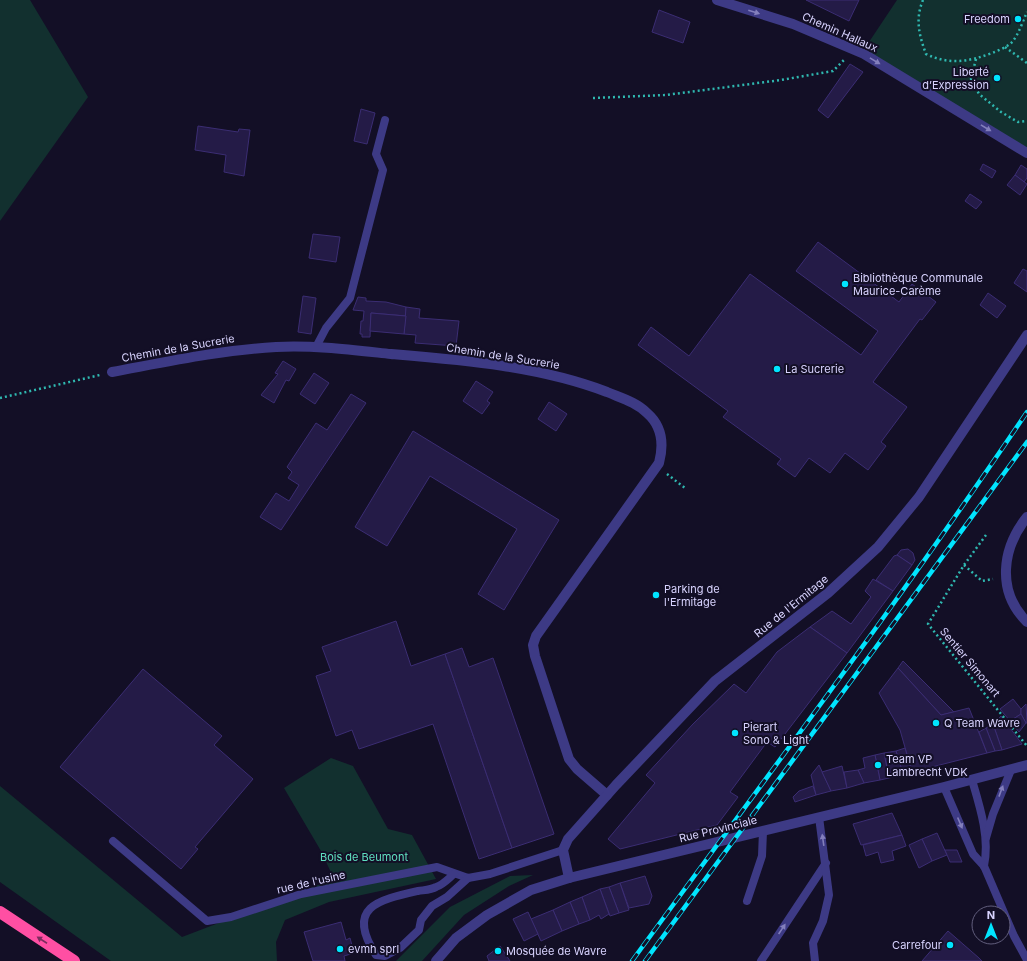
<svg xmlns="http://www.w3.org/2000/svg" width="1027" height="961" font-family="Inter,sans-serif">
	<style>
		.green { fill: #12302f }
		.building { fill: #241b47; stroke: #3b2d73 }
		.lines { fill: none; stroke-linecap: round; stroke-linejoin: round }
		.path { stroke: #2fb8b0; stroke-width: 2.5; stroke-dasharray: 2 3; stroke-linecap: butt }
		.service { stroke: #3d3a85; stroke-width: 8 }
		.minor { stroke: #3d3a85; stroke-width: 10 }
		.tertiary { stroke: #3d3a85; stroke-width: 10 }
		.motorway { stroke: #ff4fa3; stroke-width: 12 }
		.rail-casing { stroke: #00e5ff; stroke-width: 4.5 }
		.rail { stroke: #130f26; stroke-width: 3; stroke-dasharray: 9; stroke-linecap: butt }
		.oneway { fill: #837fbc }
		.oneway2 { fill: #7d2c5e }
		.poi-dot { fill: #00e5ff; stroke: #130f26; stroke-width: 1.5 }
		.labels { text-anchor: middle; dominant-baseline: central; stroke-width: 4; stroke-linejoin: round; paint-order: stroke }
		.poi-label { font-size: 11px; fill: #d9d4ff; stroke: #130f26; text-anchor: start }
		.street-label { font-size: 11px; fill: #d9d4ff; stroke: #130f26 }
		.park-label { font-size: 11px; fill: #5fe0c0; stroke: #130f26 }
	</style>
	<rect width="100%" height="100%" fill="#130f26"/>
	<!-- green -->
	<g class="green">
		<polygon points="0,0 30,0 88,97 0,221"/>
		<polygon points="897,0 1027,0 1027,150 863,51"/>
		<polygon points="331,758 353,766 388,829 412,835 436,879 329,902 285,920 276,942 277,961 111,961 0,882 0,786 182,937 334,879 321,851 284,788"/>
		<polygon points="533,875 509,886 464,915 422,961 396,961 450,907 510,876"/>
	</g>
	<!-- building -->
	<g class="building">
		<polygon points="806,0 859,0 849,21"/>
		<polygon points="659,10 690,22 683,43 652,32"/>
		<polygon points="850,64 863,72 828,118 818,110"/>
		<polygon points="361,109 375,113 367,144 354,141"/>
		<polygon points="198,126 238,132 239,129 250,130 244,176 224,172 226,155 195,150"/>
		<polygon points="983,164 996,171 992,178 980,170"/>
		<polygon points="1021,165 1027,169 1027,178 1024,182 1015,175"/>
		<polygon points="1015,175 1027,184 1020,195 1007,185"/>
		<polygon points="970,194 982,202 976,209 965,201"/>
		<polygon points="313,234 340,237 336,262 309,258"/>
		<polygon points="818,242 899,302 912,284 936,302 922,320 920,319 873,382 907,407 881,442 886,446 868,470 845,453 830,473 809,458 795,477 777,464 781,459 723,417 728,411 638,345 651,327 689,356 750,274 861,355 878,331 796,271"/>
		<polygon points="1023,269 1027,271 1027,292 1014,283"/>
		<polygon points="988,293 1006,306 997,318 980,305"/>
		<polygon points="303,296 316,298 311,334 298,332"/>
		<polygon points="358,297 366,298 366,301 386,302 406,307 406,316 371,313 370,337 362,337 362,334 360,334 361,321 363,321 364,311 353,310"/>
		<polygon points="406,307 420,309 419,318 459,321 456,346 415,343 416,335 404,334"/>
		<polygon points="371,313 406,316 404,334 370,331"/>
		<polygon points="283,361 296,369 289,381 286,380 274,403 261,395 278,374 275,373"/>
		<polygon points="314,373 329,383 315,404 300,394"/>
		<polygon points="476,381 493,392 487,401 490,403 482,414 463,401"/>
		<polygon points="351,394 366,403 281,530 260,517 276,493 289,501 299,485 288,478 292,472 287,467 316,423 327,430"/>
		<polygon points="549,402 567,414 556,431 538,419"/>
		<polygon points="413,431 559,520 504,610 478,594 517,529 430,476 387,546 355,527"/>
		<polygon points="908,549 913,553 915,560 912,565 897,555 901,550"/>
		<polygon points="897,555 912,565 893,591 876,580 894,556"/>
		<polygon points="873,579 893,591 847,653 810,627 832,611 851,624 871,597 865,591"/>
		<polygon points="396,621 411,666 445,654 512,848 479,859 433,724 359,749 352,730 336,736 316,676 331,671 322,647"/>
		<polygon points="810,627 847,653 775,747 767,742 730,792 738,797 717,825 620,849 608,839 655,783 646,775 693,724 734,684 746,693 777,652"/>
		<polygon points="462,648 469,667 493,658 554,834 512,848 445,654"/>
		<polygon points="903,661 954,712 941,715 898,668"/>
		<polygon points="898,668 941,715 969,708 987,753 912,772 900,730 879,693"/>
		<polygon points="143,669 222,736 214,745 253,779 195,847 198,849 181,869 60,767"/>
		<polygon points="1013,699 1021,709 1021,714 1010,721 1000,709"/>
		<polygon points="1026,704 1027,723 1026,723 1021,714 1021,709"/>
		<polygon points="1021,714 1026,723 1019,732 1010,721"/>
		<polygon points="1001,716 1022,744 1002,750 993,724"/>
		<polygon points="993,724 1002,750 995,751 986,728"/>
		<polygon points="986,728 995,751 987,753 979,732"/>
		<polygon points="905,748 912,772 903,774 896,751"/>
		<polygon points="896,751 903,774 889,778 884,753"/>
		<polygon points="884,753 889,778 880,780 875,755"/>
		<polygon points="875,755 880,780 864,783 858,770 865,768 863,758"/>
		<polygon points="819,765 831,791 816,795 811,775"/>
		<polygon points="842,766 847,788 831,791 822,772"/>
		<polygon points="858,770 864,783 847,788 844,772"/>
		<polygon points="813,786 816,795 795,802 793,797 799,791"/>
		<polygon points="892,813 902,835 861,845 853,824"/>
		<polygon points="937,833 947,855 932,861 922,839"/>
		<polygon points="902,835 906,846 892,851 894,860 881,863 878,852 866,856 863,845"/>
		<polygon points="922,839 932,861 919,868 909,845"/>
		<polygon points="945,850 957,850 962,862 950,862"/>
		<polygon points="645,876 652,896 649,904 629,908 620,883"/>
		<polygon points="620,883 629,910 619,913 609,887"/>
		<polygon points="609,887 619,913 610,916 600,889"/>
		<polygon points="600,889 609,914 601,919 599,915 590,920 582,897"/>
		<polygon points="582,897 590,920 579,924 570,902"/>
		<polygon points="570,902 579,924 562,931 553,910"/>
		<polygon points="553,910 562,931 541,941 531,919"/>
		<polygon points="528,912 538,934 524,941 513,919"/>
		<polygon points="341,922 346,940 350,938 354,953 344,956 345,961 313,961 304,932"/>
		<polygon points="948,931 979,958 982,961 922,961"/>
		<polygon points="500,946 510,961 489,961 487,956"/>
	</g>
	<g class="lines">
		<!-- path -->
		<g class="path">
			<path d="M923 0C915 19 919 35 926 54 949 65 968 62 992 53 999 50 1008 47 1013 41 1019 33 1023 21 1027 12"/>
			<polyline points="1005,47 1027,63"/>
			<polyline points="976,59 971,79 979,94 1001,112 1018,122 1027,121"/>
			<polyline points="593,98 666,95 781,80 833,71 844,60"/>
			<polyline points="0,398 100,375"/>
			<polyline points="667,474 685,488"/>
			<polyline points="986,535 964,565 928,624 1027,746"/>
			<polyline points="964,565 982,581 993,579"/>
		</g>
		<!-- service -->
		<g class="service">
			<polyline points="316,347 326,328 350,298 383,170 376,154 385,120"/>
			<path d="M972 780C980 807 990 838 984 866"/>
			<polyline points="944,787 973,854 984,866 1014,936 1027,960"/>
			<polyline points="986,838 993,814 1011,770"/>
			<polyline points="113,841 207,921 231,917 301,894 437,867 468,878 490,874 563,850"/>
			<path d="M454 874C449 878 443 885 436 887 431 890 424 890 418 891 378 900 345 907 376 955L385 956 400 948 419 930 421 920 432 906 447 897 468 878"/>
			<polyline points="747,901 762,856 763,831"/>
			<polyline points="761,961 826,863"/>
			<polyline points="815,961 813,943 823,921 829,895 819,817"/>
		</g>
		<!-- minor -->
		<g class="minor">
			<path d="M112 372C166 362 221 350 276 347 314 345 353 350 391 354 463 360 539 366 607 392 621 398 636 402 647 413 662 426 664 444 659 463L536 636 533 645 535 656 569 759 577 769 607 795"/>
			<path d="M1027 517C1002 548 996 591 1027 622"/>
		</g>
		<!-- tertiary -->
		<g class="tertiary">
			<polyline points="717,0 793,24 864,54 1027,153"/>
			<polyline points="569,878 563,850 568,839 616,785 715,681 828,593 878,547 919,497 1027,335"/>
			<polyline points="436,961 456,938 487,915 531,890 569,878 944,787 1027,765"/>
		</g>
		<!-- motorway -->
		<polyline class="motorway" points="0,912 74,961"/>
		<defs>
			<g id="rail">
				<path d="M632 961C765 779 901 599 1027 412"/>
				<polyline points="645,961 1027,442"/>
			</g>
		</defs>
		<!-- rail casing -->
		<use href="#rail" class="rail-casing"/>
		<!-- rail -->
		<use href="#rail" class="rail"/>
	</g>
	<!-- one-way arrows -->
	<defs><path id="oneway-solid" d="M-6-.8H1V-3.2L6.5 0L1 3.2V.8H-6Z"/></defs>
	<g class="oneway">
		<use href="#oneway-solid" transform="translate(754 12) rotate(18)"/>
		<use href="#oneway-solid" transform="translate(875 61) rotate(31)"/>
		<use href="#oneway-solid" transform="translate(986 128) rotate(31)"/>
		<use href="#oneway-solid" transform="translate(1001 791) rotate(-70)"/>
		<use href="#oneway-solid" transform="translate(960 823) rotate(67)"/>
		<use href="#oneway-solid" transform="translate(823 840) rotate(-98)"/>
		<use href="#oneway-solid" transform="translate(782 929) rotate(-56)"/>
	</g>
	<use class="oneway2" href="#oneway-solid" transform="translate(42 940) rotate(-147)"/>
	<!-- markers -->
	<g class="poi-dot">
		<circle cx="1018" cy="19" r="4"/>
		<circle cx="997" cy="78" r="4"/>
		<circle cx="845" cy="284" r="4"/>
		<circle cx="777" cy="369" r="4"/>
		<circle cx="656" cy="595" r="4"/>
		<circle cx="936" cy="723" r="4"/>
		<circle cx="735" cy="733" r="4"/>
		<circle cx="878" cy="765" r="4"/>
		<circle cx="950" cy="945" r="4"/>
		<circle cx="340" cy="949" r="4"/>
		<circle cx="498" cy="951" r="4"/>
	</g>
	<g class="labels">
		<!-- poi labels -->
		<g class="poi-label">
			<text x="1010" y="19" text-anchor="end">Freedom</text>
			<text x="989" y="72" text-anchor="end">Liberté<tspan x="989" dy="13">d’Expression</tspan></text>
			<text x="853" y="278">Bibliothèque Communale<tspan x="853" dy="13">Maurice-Carème</tspan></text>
			<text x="785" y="369">La Sucrerie</text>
			<text x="664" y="589">Parking de<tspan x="664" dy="13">l'Ermitage</tspan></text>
			<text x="944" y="723">Q Team Wavre</text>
			<text x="743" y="727">Pierart<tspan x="743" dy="13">Sono &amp; Light</tspan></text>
			<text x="886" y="759">Team VP<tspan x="886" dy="13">Lambrecht VDK</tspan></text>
			<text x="942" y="945" text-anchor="end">Carrefour</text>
			<text x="348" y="949">evmh sprl</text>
			<text x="506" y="951">Mosquée de Wavre</text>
		</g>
		<!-- street labels -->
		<g class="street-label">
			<text transform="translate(840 32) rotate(24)">Chemin Hallaux</text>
			<text transform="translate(178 348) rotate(-10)">Chemin de la Sucrerie</text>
			<text transform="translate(503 356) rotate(9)">Chemin de la Sucrerie</text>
			<text transform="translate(791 606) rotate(-39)">Rue de l'Ermitage</text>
			<text transform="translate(970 662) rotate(50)">Sentier Simonart</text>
			<text transform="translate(718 829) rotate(-14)">Rue Provinciale</text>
			<text transform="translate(311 882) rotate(-13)">rue de l'usine</text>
		</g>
		<!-- park labels -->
		<g class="park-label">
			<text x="364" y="857">Bois de Beumont</text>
		</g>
	</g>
	<!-- north arrow -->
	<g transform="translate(991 925)"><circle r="19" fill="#130f26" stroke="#625e7d"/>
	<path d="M0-3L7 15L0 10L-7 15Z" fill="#00e5ff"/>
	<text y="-6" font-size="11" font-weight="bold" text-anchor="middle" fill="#d9d4ff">N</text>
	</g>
</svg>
